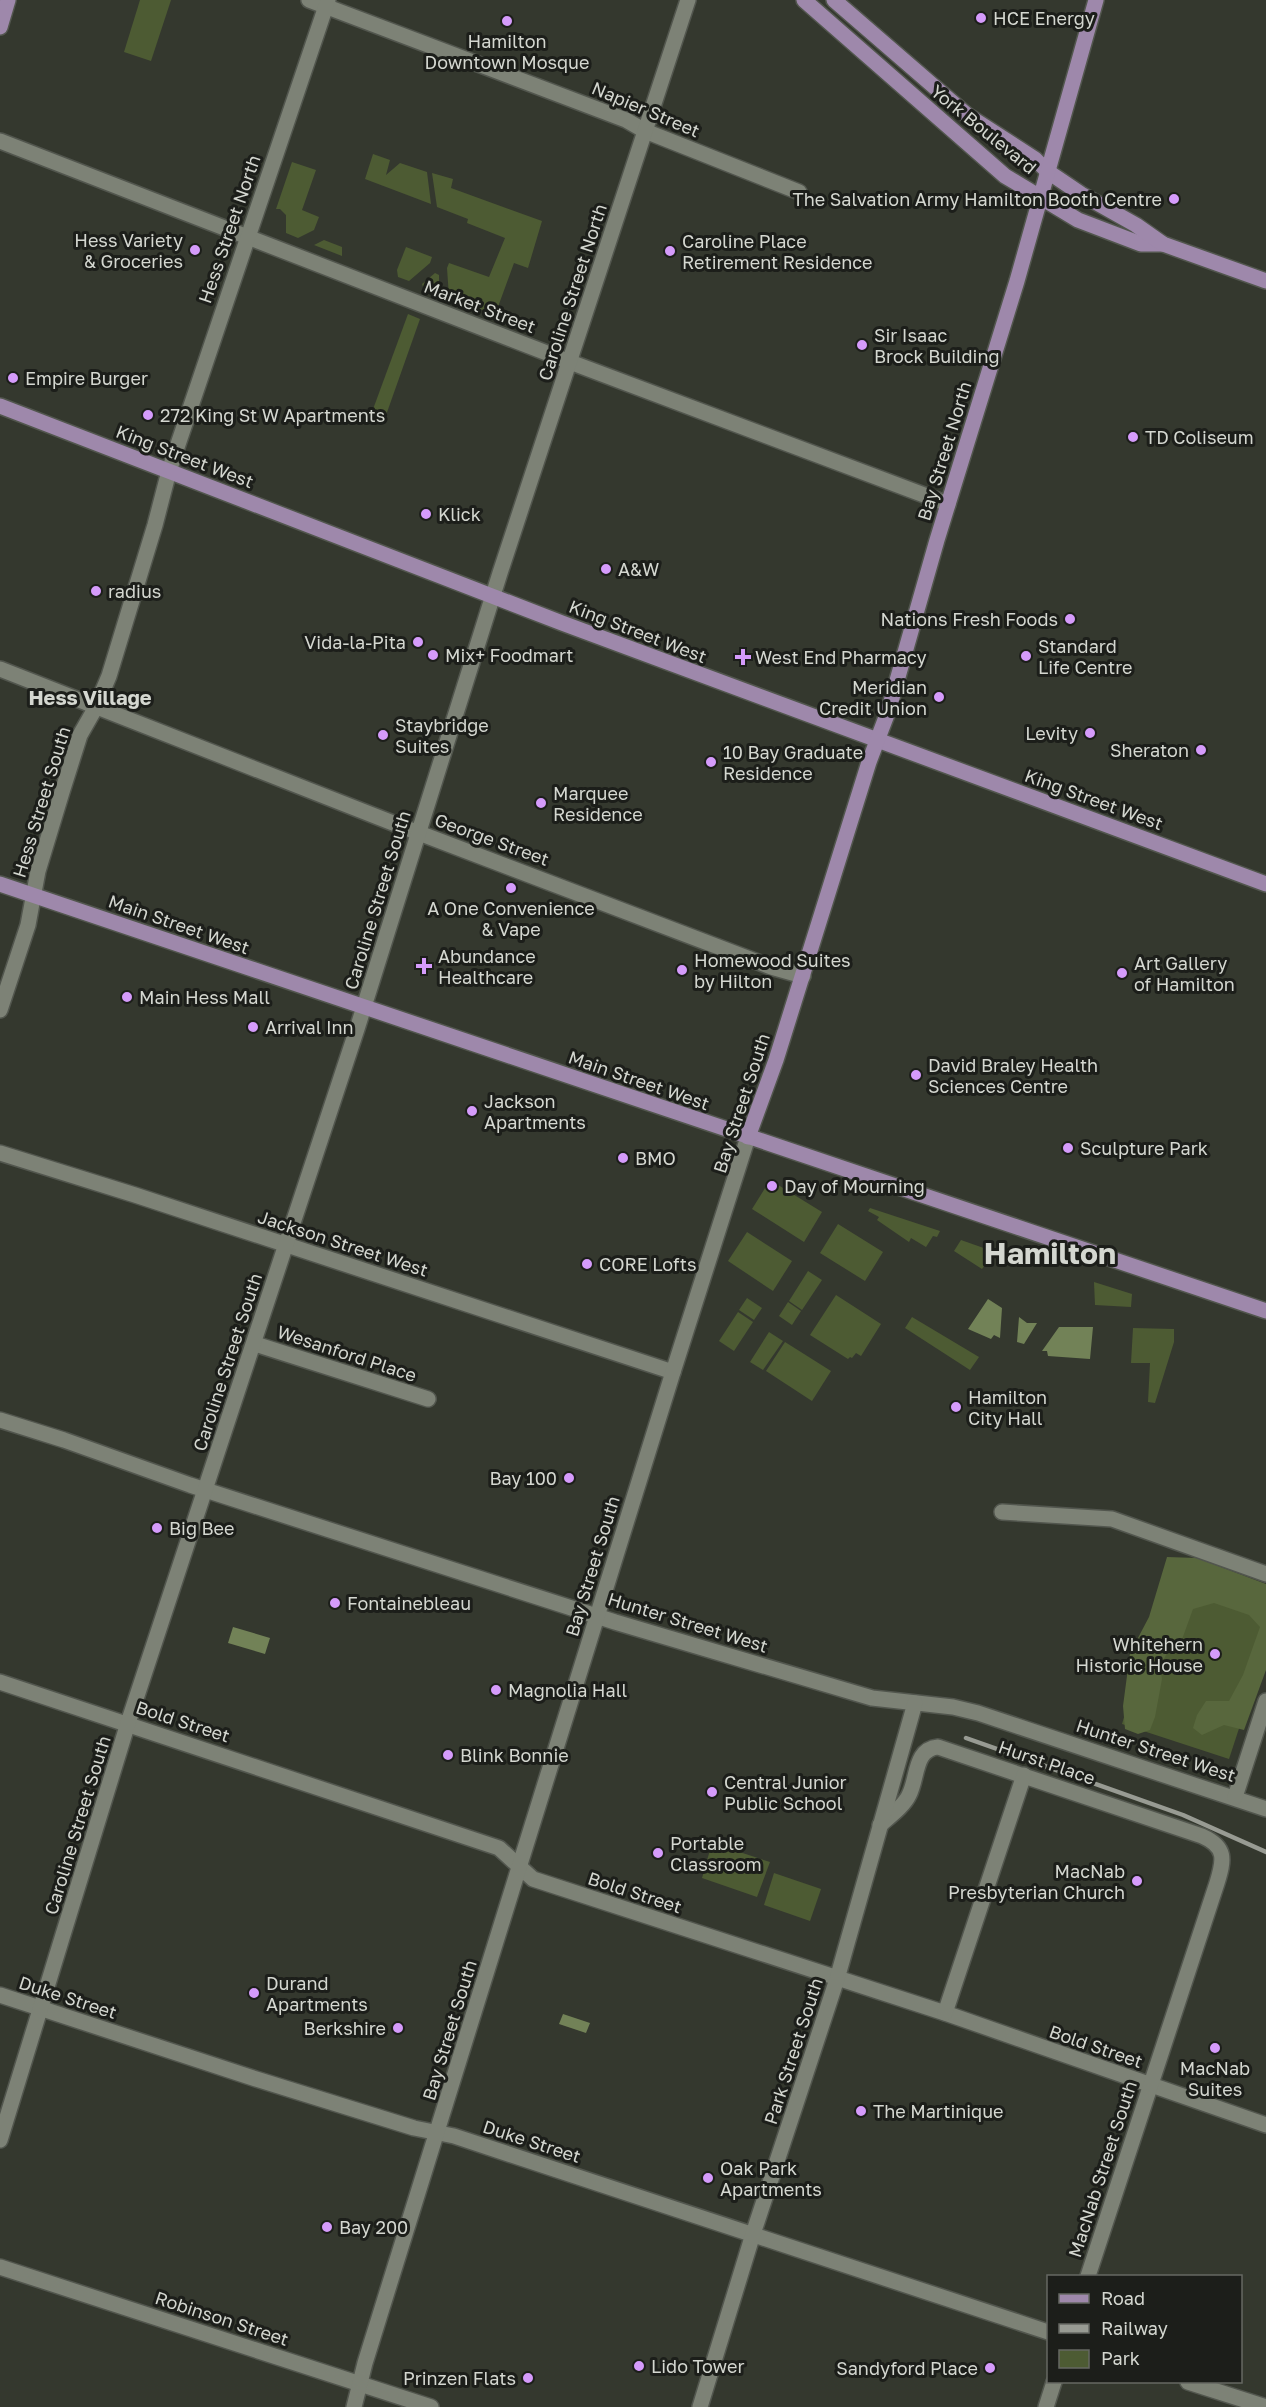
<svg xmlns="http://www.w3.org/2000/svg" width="1266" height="2407" font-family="'Golos Text',sans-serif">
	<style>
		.green { fill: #4d5b33 }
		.forest { fill: #58673d }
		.water { fill: #728257 }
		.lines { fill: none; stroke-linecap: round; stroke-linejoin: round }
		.minor-casing { stroke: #52564e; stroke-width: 18 }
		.major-casing { stroke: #52564e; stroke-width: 18 }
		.minor { stroke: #7d8276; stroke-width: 15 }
		.major { stroke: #9e88ab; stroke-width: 15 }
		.rail { stroke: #989b93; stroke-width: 4.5 }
		.poi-dot { fill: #d59bfb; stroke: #1c1e1a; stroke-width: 2 }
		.labels { text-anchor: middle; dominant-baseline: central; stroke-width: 6; stroke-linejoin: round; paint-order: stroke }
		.poi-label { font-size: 18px; fill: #d4d7d0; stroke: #1c1e1a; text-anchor: start }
		.street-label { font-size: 18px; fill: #d4d7d0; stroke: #1c1e1a }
		.neighbourhood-label { font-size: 20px; font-weight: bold; fill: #d4d7d0; stroke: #1c1e1a }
		.town-label { font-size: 30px; font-weight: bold; fill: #d4d7d0; stroke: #1c1e1a }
	</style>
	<rect width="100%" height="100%" fill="#34382e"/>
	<!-- green -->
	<g class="green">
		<polygon points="140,0 171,0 151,61 124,52"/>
		<polygon points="373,154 390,160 386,175 400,163 427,172 431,204 365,179"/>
		<polygon points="292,162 316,170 302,210 319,217 314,230 298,238 286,233 286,215 280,209 276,209"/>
		<polygon points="432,173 453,179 451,188 542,221 528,268 514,263 495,315 449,297 447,268 449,263 489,277 505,238 467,223 468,219 437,207"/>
		<polygon points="324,240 342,247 342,256 314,245"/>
		<polygon points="406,247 432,257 430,263 409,281 398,277 397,270"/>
		<polygon points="435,273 439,275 439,289 434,291 423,287 422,284"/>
		<polygon points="408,314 420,319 385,418 372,412"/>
		<polygon points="770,1180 822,1212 804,1242 752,1209"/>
		<polygon points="870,1208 940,1231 937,1237 933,1236 926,1247 911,1238 909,1242 877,1220 879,1217 868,1211"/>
		<polygon points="838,1224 883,1252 865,1281 820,1253"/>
		<polygon points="747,1232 792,1261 773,1291 728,1261"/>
		<polygon points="961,1240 995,1252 982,1269 954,1251"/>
		<polygon points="808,1271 822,1280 802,1310 789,1301"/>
		<polygon points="1094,1282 1132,1294 1131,1307 1095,1305"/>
		<polygon points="836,1295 881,1324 861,1356 856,1353 852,1358 850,1357 848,1359 810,1335"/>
		<polygon points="747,1298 762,1308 754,1320 739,1310"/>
		<polygon points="788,1302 801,1311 792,1325 779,1316"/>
		<polygon points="738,1312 753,1322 734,1351 719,1341"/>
		<polygon points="912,1317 979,1357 970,1370 905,1328"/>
		<polygon points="1133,1328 1174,1329 1174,1342 1155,1403 1148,1402 1150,1363 1131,1363"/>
		<polygon points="769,1332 783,1341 763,1370 750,1362"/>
		<polygon points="785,1342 831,1371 812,1401 766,1371"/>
		<polygon points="1170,1559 1266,1592 1266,1646 1229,1759 1122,1724"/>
		<polygon points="712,1843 770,1862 757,1897 702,1878"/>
		<polygon points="774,1873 821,1889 810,1921 764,1905"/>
	</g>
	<!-- forest -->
	<polygon class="forest" points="1167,1557 1197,1558 1266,1584 1266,1670 1244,1730 1224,1725 1202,1735 1193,1728 1197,1715 1206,1701 1229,1701 1243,1675 1260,1627 1249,1615 1214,1603 1193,1609 1180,1645 1167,1653 1160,1667 1162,1679 1155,1717 1150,1730 1138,1734 1125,1729 1123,1706 1130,1653 1149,1617"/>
	<!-- water -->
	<g class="water">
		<polygon points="988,1299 1002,1308 1000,1338 994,1335 991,1339 968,1329"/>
		<polygon points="1019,1317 1027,1323 1037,1323 1024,1344 1017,1342"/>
		<polygon points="1059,1327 1093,1327 1090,1359 1048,1356 1047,1351 1042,1351"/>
		<polygon points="233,1627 270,1638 265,1654 228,1643"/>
		<polygon points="563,2014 590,2023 586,2033 559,2024"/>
	</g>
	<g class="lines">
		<defs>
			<g id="minor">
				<polyline points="309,0 626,120 645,131 799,192"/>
				<polyline points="0,141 570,362 948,504"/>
				<polyline points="0,669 398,825 771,967 803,976"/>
				<polyline points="0,1010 28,925 38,871 62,792 80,735 96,707 109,676 155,525 169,471 328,0"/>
				<polyline points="0,1153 135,1195 673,1372"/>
				<polyline points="255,1344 428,1399"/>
				<polyline points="0,1420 64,1440 190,1485 615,1622 872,1698 953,1707 978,1713 1266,1809"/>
				<polyline points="1002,1512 1112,1519 1266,1574"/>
				<polyline points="0,1682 499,1848 533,1879 945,2013 1266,2125"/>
				<polyline points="1235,1797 1266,1701"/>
				<path d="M880 1825C889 1817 904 1806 909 1795 918 1778 914 1749 938 1747L1202 1836C1227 1847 1224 1860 1217 1883L1088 2276"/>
				<polyline points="0,1995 256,2079 414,2128 454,2136 1048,2332"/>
				<polyline points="945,2013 1024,1775"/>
				<polyline points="0,2140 128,1723 357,1029 500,573 688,0"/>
				<polyline points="0,2267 431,2407"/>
				<polyline points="1188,2382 1266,2407"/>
				<polyline points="354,2407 365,2363 673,1372 748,1137"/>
				<polyline points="700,2407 753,2234 837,1979 915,1703"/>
				<polyline points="1046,2407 1054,2382"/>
			</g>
			<g id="major">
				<polyline points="804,0 1005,176 1078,220 1141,244 1163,244"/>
				<polyline points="834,0 967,115 1035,159 1047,171 1081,194 1136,225 1163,244 1266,281"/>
				<polyline points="0,27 8,0"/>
				<polyline points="0,406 562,623 1266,884"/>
				<polyline points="0,884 1266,1311"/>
				<polyline points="748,1137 776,1060 869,762 888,712 937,540 1017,281 1096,0"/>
			</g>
		</defs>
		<!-- minor casing -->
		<use href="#minor" class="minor-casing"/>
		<!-- major casing -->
		<use href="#major" class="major-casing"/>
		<!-- minor -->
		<use href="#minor" class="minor"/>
		<!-- major -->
		<use href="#major" class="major"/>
		<!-- rail -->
		<polyline class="rail" points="966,1738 1183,1815 1266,1852"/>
	</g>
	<!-- markers -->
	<g class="poi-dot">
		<circle cx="981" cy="18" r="6"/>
		<circle cx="507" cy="21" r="6"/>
		<circle cx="1174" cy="199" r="6"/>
		<circle cx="195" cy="250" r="6"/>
		<circle cx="670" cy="251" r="6"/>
		<circle cx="862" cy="345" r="6"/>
		<circle cx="13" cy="378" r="6"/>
		<circle cx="148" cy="415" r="6"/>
		<circle cx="1133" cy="437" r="6"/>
		<circle cx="426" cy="514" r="6"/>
		<circle cx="606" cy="569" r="6"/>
		<circle cx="96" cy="591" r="6"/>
		<circle cx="1070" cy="619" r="6"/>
		<circle cx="418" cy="642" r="6"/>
		<circle cx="433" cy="655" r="6"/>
		<circle cx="1026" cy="656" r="6"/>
		<path d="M740 648h6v6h6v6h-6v6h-6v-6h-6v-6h6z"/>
		<circle cx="939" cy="697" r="6"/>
		<circle cx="1090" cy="733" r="6"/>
		<circle cx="383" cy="735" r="6"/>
		<circle cx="1201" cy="750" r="6"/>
		<circle cx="711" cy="762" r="6"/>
		<circle cx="541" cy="803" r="6"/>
		<circle cx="511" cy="888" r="6"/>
		<path d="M421 957h6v6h6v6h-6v6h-6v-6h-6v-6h6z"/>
		<circle cx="682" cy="970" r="6"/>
		<circle cx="1122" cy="973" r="6"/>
		<circle cx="127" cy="997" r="6"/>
		<circle cx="253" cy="1027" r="6"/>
		<circle cx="916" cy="1075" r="6"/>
		<circle cx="472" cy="1111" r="6"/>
		<circle cx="1068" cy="1148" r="6"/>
		<circle cx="623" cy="1158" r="6"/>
		<circle cx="772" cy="1186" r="6"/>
		<circle cx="587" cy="1264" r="6"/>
		<circle cx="956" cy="1407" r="6"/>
		<circle cx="569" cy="1478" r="6"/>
		<circle cx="157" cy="1528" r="6"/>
		<circle cx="335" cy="1603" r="6"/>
		<circle cx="1215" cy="1654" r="6"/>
		<circle cx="496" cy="1690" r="6"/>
		<circle cx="448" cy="1755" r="6"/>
		<circle cx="712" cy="1792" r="6"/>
		<circle cx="658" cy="1853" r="6"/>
		<circle cx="1137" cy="1881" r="6"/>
		<circle cx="254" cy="1993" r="6"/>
		<circle cx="398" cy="2028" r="6"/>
		<circle cx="1215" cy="2048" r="6"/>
		<circle cx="861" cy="2111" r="6"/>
		<circle cx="708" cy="2178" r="6"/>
		<circle cx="327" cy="2227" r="6"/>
		<circle cx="639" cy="2366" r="6"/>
		<circle cx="990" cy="2368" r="6"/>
		<circle cx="528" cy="2378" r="6"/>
	</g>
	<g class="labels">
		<!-- poi labels -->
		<g class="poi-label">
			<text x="993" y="18">HCE Energy</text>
			<text x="507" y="41" text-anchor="middle">Hamilton<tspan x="507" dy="21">Downtown Mosque</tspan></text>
			<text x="1162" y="199" text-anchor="end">The Salvation Army Hamilton Booth Centre</text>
			<text x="183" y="240" text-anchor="end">Hess Variety<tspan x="183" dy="21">&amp; Groceries</tspan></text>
			<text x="682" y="241">Caroline Place<tspan x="682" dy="21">Retirement Residence</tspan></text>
			<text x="874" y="335">Sir Isaac<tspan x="874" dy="21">Brock Building</tspan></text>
			<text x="25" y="378">Empire Burger</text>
			<text x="160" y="415">272 King St W Apartments</text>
			<text x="1145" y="437">TD Coliseum</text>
			<text x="438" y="514">Klick</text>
			<text x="618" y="569">A&amp;W</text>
			<text x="108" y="591">radius</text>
			<text x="1058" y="619" text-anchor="end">Nations Fresh Foods</text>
			<text x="406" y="642" text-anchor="end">Vida-la-Pita</text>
			<text x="1038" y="646">Standard<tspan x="1038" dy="21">Life Centre</tspan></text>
			<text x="445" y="655">Mix+ Foodmart</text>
			<text x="755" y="657">West End Pharmacy</text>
			<text x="927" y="687" text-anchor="end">Meridian<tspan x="927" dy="21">Credit Union</tspan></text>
			<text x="395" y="725">Staybridge<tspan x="395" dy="21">Suites</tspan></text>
			<text x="1078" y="733" text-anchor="end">Levity</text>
			<text x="1189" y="750" text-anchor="end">Sheraton</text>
			<text x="723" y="752">10 Bay Graduate<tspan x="723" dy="21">Residence</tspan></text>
			<text x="553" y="793">Marquee<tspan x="553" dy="21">Residence</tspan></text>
			<text x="511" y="908" text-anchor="middle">A One Convenience<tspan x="511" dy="21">&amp; Vape</tspan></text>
			<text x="438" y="956">Abundance<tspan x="438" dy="21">Healthcare</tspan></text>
			<text x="694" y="960">Homewood Suites<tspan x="694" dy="21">by Hilton</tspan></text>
			<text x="1134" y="963">Art Gallery<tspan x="1134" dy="21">of Hamilton</tspan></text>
			<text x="139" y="997">Main Hess Mall</text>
			<text x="265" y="1027">Arrival Inn</text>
			<text x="928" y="1065">David Braley Health<tspan x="928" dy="21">Sciences Centre</tspan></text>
			<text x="484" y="1101">Jackson<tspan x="484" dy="21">Apartments</tspan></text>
			<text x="1080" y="1148">Sculpture Park</text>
			<text x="635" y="1158">BMO</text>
			<text x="784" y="1186">Day of Mourning</text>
			<text x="599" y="1264">CORE Lofts</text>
			<text x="968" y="1397">Hamilton<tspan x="968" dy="21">City Hall</tspan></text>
			<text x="557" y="1478" text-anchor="end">Bay 100</text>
			<text x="169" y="1528">Big Bee</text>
			<text x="347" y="1603">Fontainebleau</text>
			<text x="1203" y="1644" text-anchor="end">Whitehern<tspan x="1203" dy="21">Historic House</tspan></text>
			<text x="508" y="1690">Magnolia Hall</text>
			<text x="460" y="1755">Blink Bonnie</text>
			<text x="724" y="1782">Central Junior<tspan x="724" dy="21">Public School</tspan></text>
			<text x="670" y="1843">Portable<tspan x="670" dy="21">Classroom</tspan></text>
			<text x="1125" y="1871" text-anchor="end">MacNab<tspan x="1125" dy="21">Presbyterian Church</tspan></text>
			<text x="266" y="1983">Durand<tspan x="266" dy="21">Apartments</tspan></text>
			<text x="386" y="2028" text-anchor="end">Berkshire</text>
			<text x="1215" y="2068" text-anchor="middle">MacNab<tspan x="1215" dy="21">Suites</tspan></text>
			<text x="873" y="2111">The Martinique</text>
			<text x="720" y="2168">Oak Park<tspan x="720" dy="21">Apartments</tspan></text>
			<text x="339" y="2227">Bay 200</text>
			<text x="651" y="2366">Lido Tower</text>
			<text x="978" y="2368" text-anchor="end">Sandyford Place</text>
			<text x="516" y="2378" text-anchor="end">Prinzen Flats</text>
		</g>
		<!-- street labels -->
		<g class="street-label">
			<text transform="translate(646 109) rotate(23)">Napier Street</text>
			<text transform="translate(984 129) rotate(39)">York Boulevard</text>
			<text transform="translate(229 229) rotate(-71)">Hess Street North</text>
			<text transform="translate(572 292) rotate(-72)">Caroline Street North</text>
			<text transform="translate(480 306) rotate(21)">Market Street</text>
			<text transform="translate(944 451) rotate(-73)">Bay Street North</text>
			<text transform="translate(185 456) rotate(21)">King Street West</text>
			<text transform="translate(638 631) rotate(21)">King Street West</text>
			<text transform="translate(1094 799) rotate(20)">King Street West</text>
			<text transform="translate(41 802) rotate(-73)">Hess Street South</text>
			<text transform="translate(492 839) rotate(20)">George Street</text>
			<text transform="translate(377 900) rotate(-73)">Caroline Street South</text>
			<text transform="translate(179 924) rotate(19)">Main Street West</text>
			<text transform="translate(639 1080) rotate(19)">Main Street West</text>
			<text transform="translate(741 1103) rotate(-72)">Bay Street South</text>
			<text transform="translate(343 1243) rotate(18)">Jackson Street West</text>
			<text transform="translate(347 1353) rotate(18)">Wesanford Place</text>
			<text transform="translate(227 1362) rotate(-72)">Caroline Street South</text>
			<text transform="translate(592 1566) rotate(-73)">Bay Street South</text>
			<text transform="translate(688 1622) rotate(17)">Hunter Street West</text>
			<text transform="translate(183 1721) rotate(18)">Bold Street</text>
			<text transform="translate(1156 1750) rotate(18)">Hunter Street West</text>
			<text transform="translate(1047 1762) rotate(19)">Hurst Place</text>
			<text transform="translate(77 1825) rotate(-73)">Caroline Street South</text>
			<text transform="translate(635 1892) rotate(18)">Bold Street</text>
			<text transform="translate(68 1997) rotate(18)">Duke Street</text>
			<text transform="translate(449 2030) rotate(-73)">Bay Street South</text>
			<text transform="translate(1096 2046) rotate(19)">Bold Street</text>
			<text transform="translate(793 2051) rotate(-72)">Park Street South</text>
			<text transform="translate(532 2141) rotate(18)">Duke Street</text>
			<text transform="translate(1102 2169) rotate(-72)">MacNab Street South</text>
			<text transform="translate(222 2318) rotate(18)">Robinson Street</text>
		</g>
		<!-- neighbourhood labels -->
		<g class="neighbourhood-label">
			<text x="90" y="697">Hess Village</text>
		</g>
		<!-- town labels -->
		<g class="town-label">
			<text x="1050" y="1253">Hamilton</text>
		</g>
	</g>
	<!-- legend -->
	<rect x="1047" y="2275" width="195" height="108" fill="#1c1e1a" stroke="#666863" stroke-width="1.5"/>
	<rect x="1059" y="2294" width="30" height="9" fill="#9e88ab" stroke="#666863" stroke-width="1.5"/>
	<text x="1101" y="2305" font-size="18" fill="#d4d7d0">Road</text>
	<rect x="1059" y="2324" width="30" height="9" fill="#989b93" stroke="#666863" stroke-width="1.5"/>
	<text x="1101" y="2335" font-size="18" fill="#d4d7d0">Railway</text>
	<rect x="1059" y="2350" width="30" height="18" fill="#4d5b33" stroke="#666863" stroke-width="1.5"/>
	<text x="1101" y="2365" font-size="18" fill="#d4d7d0">Park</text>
</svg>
